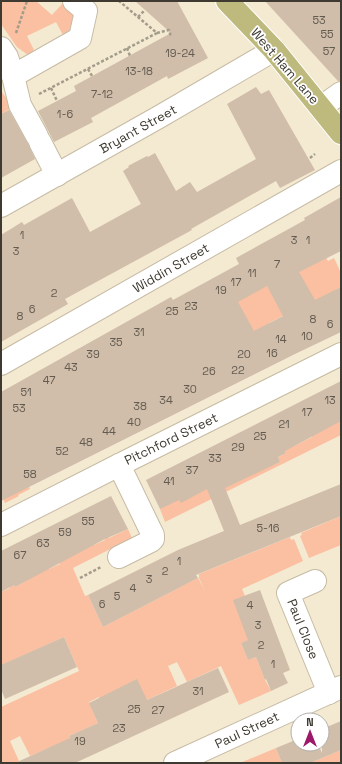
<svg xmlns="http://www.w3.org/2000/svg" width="342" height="764" font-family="'Space Grotesk',sans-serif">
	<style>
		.green { fill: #fbbfa1 }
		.building { fill: #d0bdaa; fill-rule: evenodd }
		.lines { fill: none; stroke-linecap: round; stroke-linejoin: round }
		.minor-casing { stroke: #c6bba4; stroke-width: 24 }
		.primary-casing { stroke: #fff; stroke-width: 24 }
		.path { stroke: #a39c8a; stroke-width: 2.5; stroke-dasharray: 3 2; stroke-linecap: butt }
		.minor { stroke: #fff; stroke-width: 22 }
		.primary { stroke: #beb97c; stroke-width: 22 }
		.labels { text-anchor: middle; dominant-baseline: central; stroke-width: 3.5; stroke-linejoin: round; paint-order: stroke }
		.number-label { font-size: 11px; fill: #625b4f }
		.street-label { font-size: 13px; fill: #3e3a31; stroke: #fff }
	</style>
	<rect width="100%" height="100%" fill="#f4e9d1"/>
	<!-- green -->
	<g class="green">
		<path d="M1 1H36L52 15 63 3C75 9 74 16 72 28L63 35 56 22 27 36 34 50 28 55 17 47 1 24Z"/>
		<polygon points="1,91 13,107 1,114"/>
		<polygon points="321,249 328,261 334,258 341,273 341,287 335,290 341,303 288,313 269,323 276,338 19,466 30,489 18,495 19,496 5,503 3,498 1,413 236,298 267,286 270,291 290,257"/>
		<polygon points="341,420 341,435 165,522 160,509 165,496 209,488 273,465 280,462 278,457 286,453 280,440 292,447 312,437 312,436"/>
		<polygon points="341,516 341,545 309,558 300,536 302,535 301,533"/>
		<polygon points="103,527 109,538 128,529 132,538 73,568 85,596 88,595 103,627 198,578 205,591 199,578 199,574 290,537 291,540 294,539 303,561 242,589 245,596 249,640 241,643 248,660 256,657 265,680 271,691 239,705 221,666 187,682 177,662 168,666 177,686 108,718 99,697 89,702 98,723 69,736 74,747 58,744 30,756 20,736 10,741 19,761 15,763 1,763 1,707 79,671 64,637 2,665 1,592 10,588 4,576 8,574 15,587 26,581 48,568 49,569 60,564 54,551 92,542 94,545 105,540 99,529"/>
		<polygon points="276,748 282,763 240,763"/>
		<polygon points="341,750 341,763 310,763"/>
	</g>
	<!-- building -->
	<g class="building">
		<polygon points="135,1 177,1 208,58 168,79 167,76 91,118 93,122 54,142 38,111 76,91 74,86 171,33"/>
		<polygon points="265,1 341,1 341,81 338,81"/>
		<polygon points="256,87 261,94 269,90 315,170 280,188 276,181 191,229 192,230 65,299 68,304 1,342 1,235 22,222 24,225 72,198 90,232 141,204 123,171 129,167 128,166 147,156 148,157 155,153 176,191 190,182 197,192 256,159 227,104"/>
		<polygon points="9,110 28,144 35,159 1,178 1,114"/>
		<path d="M341 197V251L299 272 315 300 341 287V332L295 354 1 501V392L171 297 173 300 239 264 236 258 305 220 304 218ZM267 286 283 316 254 331 238 302Z"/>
		<polygon points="341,381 341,421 285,451 286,453 278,457 280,462 225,488 240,525 341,484 341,516 196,575 198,578 103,627 88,595 178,550 224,531 207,489 181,503 179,500 160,509 146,480"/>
		<polygon points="111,496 128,529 105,539 15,587 14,585 1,592 1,551"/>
		<polygon points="260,590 290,670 283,673 288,683 271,691 266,679 265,680 256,657 248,660 241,643 248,640 233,600"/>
		<polygon points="64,637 77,667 5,699 1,689 1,665"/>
		<polygon points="218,668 229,692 75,763 15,763 70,738 69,736 98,723 89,703 137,679 147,700"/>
		<polygon points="341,721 341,750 310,763 282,763 276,748 298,739 298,744 318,744 322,753 322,729"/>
	</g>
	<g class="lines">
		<defs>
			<g id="minor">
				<polyline points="1,48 7,57 13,76 20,105 37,136"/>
				<polyline points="13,76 80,38 86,11 74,1"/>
				<polyline points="321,107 341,93"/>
				<polyline points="40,142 57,175"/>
				<polyline points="1,206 159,117 274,50"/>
				<polyline points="1,364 341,171"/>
				<polyline points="119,465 150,529 153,535 153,539 151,541 119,557"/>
				<polyline points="1,525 119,465 341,354"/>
				<polyline points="315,581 288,593 329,693"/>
				<polyline points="175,763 341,687"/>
			</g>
			<polyline id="primary" points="227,1 274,50 341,133"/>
		</defs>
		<!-- minor casing -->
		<use href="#minor" class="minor-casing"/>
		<!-- primary casing -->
		<use href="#primary" class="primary-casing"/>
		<!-- path -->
		<g class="path">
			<polyline points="138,17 145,10"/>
			<polyline points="16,33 27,1"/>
			<polyline points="157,33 169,30 171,37"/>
			<polyline points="127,48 130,56"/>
			<polyline points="88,69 92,76"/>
			<polyline points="51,88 57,101"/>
			<polyline points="39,94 157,33 119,1"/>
			<polyline points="310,158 315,154"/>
			<polyline points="80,578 101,567"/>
		</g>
		<!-- minor -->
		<use href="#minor" class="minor"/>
		<!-- primary -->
		<use href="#primary" class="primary"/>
	</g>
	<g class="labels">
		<!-- number labels -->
		<g class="number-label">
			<text x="319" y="20">53</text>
			<text x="327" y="34">55</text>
			<text x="329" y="51">57</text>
			<text x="180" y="53">19-24</text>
			<text x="139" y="71">13-18</text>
			<text x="102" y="94">7-12</text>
			<text x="65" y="114">1-6</text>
			<text x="22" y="235">1</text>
			<text x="294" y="240">3</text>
			<text x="308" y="240">1</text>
			<text x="16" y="251">3</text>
			<text x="277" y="264">7</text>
			<text x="252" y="273">11</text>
			<text x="236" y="282">17</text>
			<text x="221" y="290">19</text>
			<text x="54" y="293">2</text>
			<text x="191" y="306">23</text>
			<text x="32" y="309">6</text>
			<text x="172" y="311">25</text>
			<text x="20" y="316">8</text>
			<text x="313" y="319">8</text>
			<text x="330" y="324">6</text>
			<text x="139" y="332">31</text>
			<text x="307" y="336">10</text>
			<text x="281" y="339">14</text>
			<text x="116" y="342">35</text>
			<text x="272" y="353">16</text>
			<text x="93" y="354">39</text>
			<text x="244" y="354">20</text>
			<text x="71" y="367">43</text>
			<text x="238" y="370">22</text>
			<text x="209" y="371">26</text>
			<text x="49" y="380">47</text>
			<text x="190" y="389">30</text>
			<text x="26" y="392">51</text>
			<text x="166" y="400">34</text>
			<text x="330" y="400">13</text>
			<text x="140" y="406">38</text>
			<text x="19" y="408">53</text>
			<text x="307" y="412">17</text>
			<text x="134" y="422">40</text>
			<text x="284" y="424">21</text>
			<text x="109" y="431">44</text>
			<text x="260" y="436">25</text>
			<text x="86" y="442">48</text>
			<text x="238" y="447">29</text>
			<text x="62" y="451">52</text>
			<text x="215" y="458">33</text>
			<text x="192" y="470">37</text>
			<text x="30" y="474">58</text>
			<text x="169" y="481">41</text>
			<text x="88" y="521">55</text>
			<text x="268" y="528">5-16</text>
			<text x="65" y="532">59</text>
			<text x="43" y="543">63</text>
			<text x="20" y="555">67</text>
			<text x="179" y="561">1</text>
			<text x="165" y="571">2</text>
			<text x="149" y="579">3</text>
			<text x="133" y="588">4</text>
			<text x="117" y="596">5</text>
			<text x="102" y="604">6</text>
			<text x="250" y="605">4</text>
			<text x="258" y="625">3</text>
			<text x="261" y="645">2</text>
			<text x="273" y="664">1</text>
			<text x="198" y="691">31</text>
			<text x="134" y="709">25</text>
			<text x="158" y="710">27</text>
			<text x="119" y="728">23</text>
			<text x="80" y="741">19</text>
		</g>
		<!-- street labels -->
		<g class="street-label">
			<text transform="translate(285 66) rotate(49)">West Ham Lane</text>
			<text transform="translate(138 129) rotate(-29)">Bryant Street</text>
			<text transform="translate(171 268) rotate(-30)">Widdin Street</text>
			<text transform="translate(171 439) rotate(-26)">Pitchford Street</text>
			<text transform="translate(303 629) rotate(68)">Paul Close</text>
			<text transform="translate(247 730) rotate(-25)">Paul Street</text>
		</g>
	</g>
	<!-- border -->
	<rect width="342" height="764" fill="none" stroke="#3e3a31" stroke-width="4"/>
	<!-- north arrow -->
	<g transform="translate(310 732)"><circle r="19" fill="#ffffff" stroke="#b2b0ad"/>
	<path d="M0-3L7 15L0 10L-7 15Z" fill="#9d1869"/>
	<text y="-6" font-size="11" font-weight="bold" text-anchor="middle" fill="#3e3a31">N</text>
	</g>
</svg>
